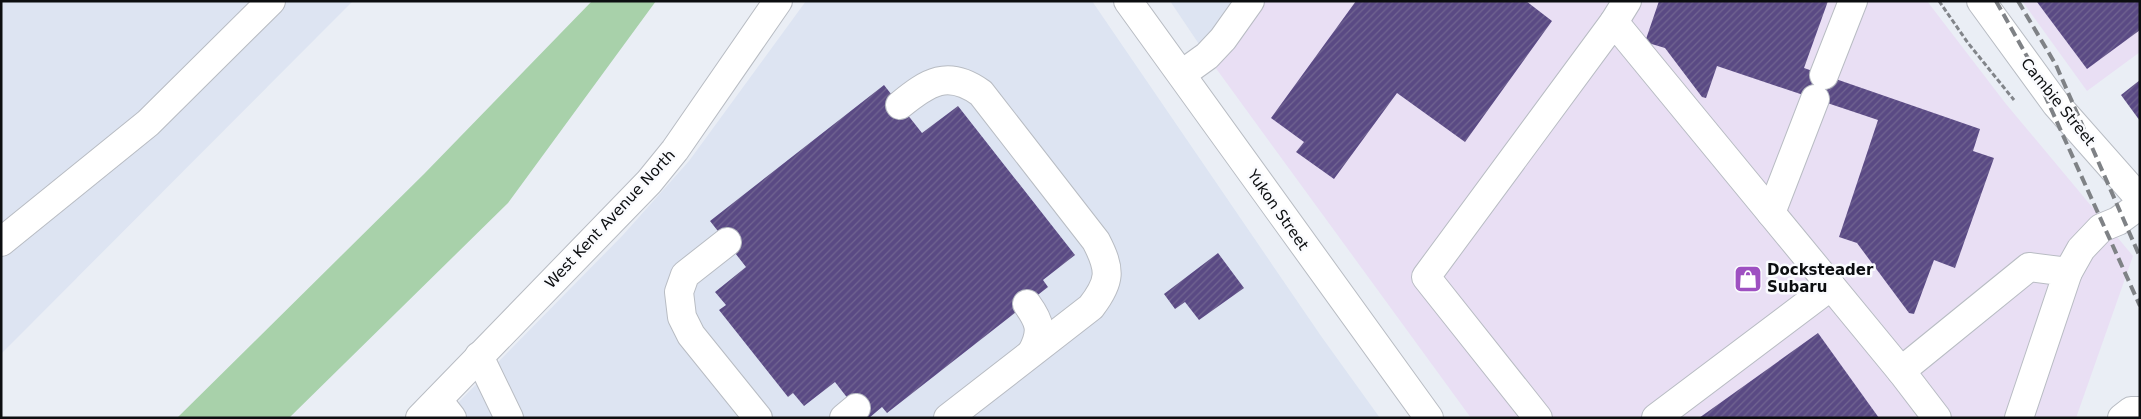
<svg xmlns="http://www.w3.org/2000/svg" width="2141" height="419" font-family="'DejaVu Sans',sans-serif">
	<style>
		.commercial { fill: #e9dff4 }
		.built { fill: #dde4f2 }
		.grass { fill: #a8d1aa }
		.building { fill: url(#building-hatch) }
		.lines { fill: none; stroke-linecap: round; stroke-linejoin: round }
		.minor-casing { stroke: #b8bcc3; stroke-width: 30 }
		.path { stroke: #82858a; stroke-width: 3; stroke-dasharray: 5 2.5; stroke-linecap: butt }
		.minor { stroke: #fff; stroke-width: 28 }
		.rail { stroke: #7f8286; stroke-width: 4; stroke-dasharray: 10 5; stroke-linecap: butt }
		.labels { text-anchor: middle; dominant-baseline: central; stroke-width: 5; stroke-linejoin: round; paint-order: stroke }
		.street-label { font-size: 15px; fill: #0c0e10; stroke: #fafbfe }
		.poi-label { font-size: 15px; font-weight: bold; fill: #0c0e10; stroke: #fafbfe; text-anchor: start }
	</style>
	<defs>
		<pattern id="building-hatch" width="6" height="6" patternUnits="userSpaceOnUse" patternTransform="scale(1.25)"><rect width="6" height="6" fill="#5a4a84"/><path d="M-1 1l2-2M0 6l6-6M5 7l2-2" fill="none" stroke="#716591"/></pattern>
	</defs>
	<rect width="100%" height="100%" fill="#eaeef5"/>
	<!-- commercial -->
	<g class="commercial">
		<polygon points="1250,1 1927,1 2006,104 2133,256 2076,418 1471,418 1207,56"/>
		<polygon points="2022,1 2140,1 2140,52 2087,91"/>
	</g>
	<!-- built -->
	<g class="built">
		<polygon points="1,1 353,1 1,354"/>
		<polygon points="806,1 1092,1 1321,336 1380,418 443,418 623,235 689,161"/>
		<polygon points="1170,1 1250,1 1207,56"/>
	</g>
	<!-- grass -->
	<polygon class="grass" points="592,1 656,1 508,203 289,418 177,418 424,174"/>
	<!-- building -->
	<g class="building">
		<polygon points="1356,1 1526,1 1552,21 1465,142 1397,93 1334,179 1296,152 1304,142 1271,118"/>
		<polygon points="1659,1 1828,1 1804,68 1980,129 1973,151 1994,158 1955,268 1934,260 1914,314 1909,313 1857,243 1839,237 1878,120 1717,66 1706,98 1702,97 1665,48 1645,42"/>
		<polygon points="2039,1 2140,1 2140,30 2087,69 2037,2"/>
		<polygon points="2140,80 2140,121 2121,95"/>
		<polygon points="884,85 922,133 958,106 1075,255 1043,280 1048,287 887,413 882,407 869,418 863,418 835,382 804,406 793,393 788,397 719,310 726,305 715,292 746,267 710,221"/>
		<polygon points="1218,253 1244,288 1199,320 1185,302 1175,309 1164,294"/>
		<polygon points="1818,333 1879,418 1699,418"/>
	</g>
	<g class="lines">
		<defs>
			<g id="minor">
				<polyline points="1128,1 1429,418"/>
				<polyline points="1981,1 2056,104 2140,199"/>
				<polyline points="1614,22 1627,1"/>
				<polyline points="1182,74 1207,56 1223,39 1250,1"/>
				<polyline points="1824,75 1853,1"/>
				<path d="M900 105C928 82 948 69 981 93L1096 241C1111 270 1111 281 1091 307L948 418"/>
				<polyline points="1771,213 1815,99"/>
				<polyline points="1,242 148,123 271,1"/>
				<polyline points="727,242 685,275 679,292 682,317 691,335 758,418"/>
				<polyline points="2068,272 2081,249 2101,228 2118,221 2140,205"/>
				<path d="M1027 304C1040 322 1043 331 1032 352"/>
				<polyline points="479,356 509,418"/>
				<polyline points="1901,371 1937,418"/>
				<polyline points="438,400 452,418"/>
				<polyline points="420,418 649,182 675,150 778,1"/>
				<polyline points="844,418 856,408"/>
				<polyline points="1538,418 1426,277 1614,22 1901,371 2029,267 2068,272 2019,418"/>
				<polyline points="1656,418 1831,286"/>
				<polyline points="2122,418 2131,411 2140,411"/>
			</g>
		</defs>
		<!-- minor casing -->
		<use href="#minor" class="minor-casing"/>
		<!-- path -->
		<polyline class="path" points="1939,1 1968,43 2014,100"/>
		<!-- minor -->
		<use href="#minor" class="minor"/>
		<!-- rail -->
		<g class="rail">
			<polyline points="1996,1 2029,60 2140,306"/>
			<polyline points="2018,1 2056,65 2140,257"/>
		</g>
	</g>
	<!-- icons -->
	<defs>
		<symbol id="shop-square" viewBox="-11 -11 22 22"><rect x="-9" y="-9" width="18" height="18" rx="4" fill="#9e50c1" stroke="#fafbfe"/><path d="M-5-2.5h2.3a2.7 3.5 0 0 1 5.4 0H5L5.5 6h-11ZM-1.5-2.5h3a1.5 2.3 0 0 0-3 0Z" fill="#fff"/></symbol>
	</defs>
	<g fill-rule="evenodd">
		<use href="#shop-square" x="1732" y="263" width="32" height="32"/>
	</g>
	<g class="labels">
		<!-- street labels -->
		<g class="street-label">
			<text transform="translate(2058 102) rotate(51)">Cambie Street</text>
			<text transform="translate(1278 210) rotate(55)">Yukon Street</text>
			<text transform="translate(610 219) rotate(-47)">West Kent Avenue North</text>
		</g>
		<!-- poi labels -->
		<g class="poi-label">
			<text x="1767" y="270">Docksteader<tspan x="1767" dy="17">Subaru</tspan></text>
		</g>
	</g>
	<!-- border -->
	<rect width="2141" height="419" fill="none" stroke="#0c0e10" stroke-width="5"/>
</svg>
